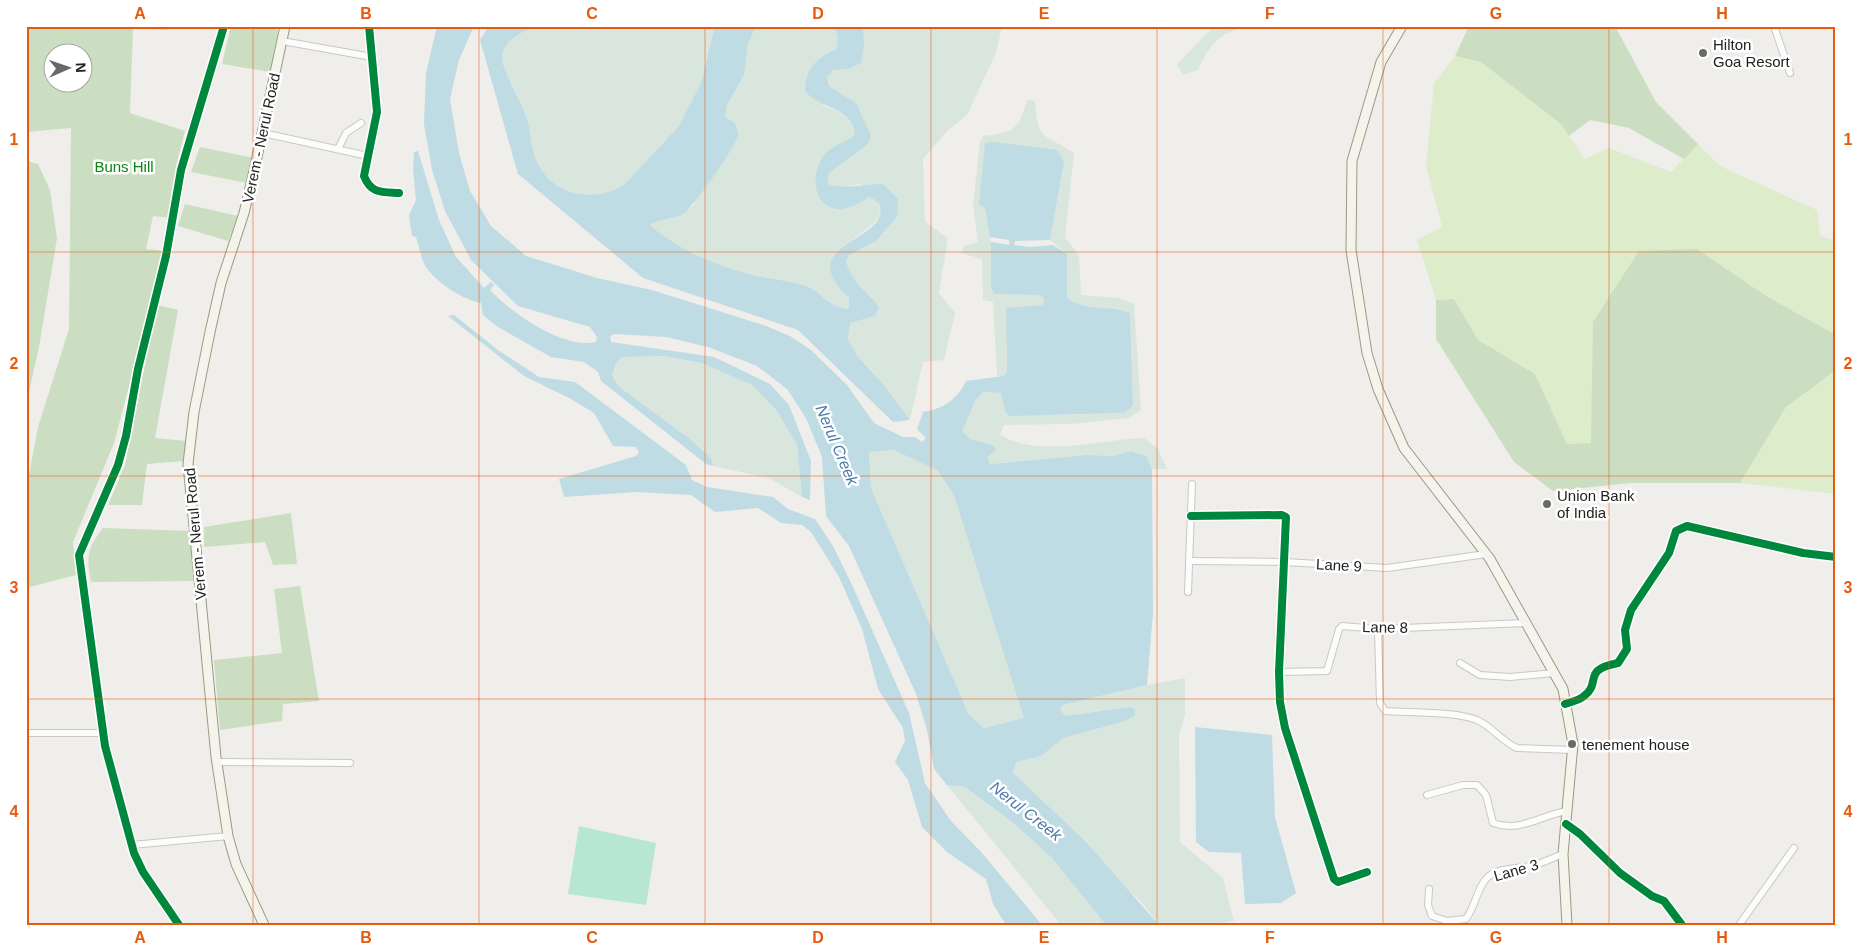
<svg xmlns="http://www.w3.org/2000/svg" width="1862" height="951" font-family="Arial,sans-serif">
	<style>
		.grass { fill: #ddeccb }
		.forest { fill: #cbdec1; fill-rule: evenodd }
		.wetland { fill: #d9e6de }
		.pitch { fill: #b7e6d2 }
		.water { fill: #bfdbe3; fill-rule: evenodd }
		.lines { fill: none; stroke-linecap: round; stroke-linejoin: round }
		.minor-casing { stroke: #c9c8c7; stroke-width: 8 }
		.secondary-casing { stroke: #999a82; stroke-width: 11 }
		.minor { stroke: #fdfcfc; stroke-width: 6 }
		.secondary { stroke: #f4f4ed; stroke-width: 9 }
		.cycleway-casing { stroke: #fff; stroke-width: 11 }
		.cycleway { stroke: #00873e; stroke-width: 8 }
		.grid { fill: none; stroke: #e8590c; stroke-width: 1; stroke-opacity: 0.55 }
		.poi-dot { fill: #6a6968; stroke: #fff; stroke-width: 2 }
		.labels { text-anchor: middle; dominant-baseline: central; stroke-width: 5; stroke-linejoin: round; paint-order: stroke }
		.poi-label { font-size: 15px; fill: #222; stroke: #fff; text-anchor: start }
		.street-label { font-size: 15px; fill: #222; stroke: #fff }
		.park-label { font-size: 15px; fill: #0c8416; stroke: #fff }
		.water-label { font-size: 16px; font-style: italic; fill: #4a7aab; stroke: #fff }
		.neatline { fill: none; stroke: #e8590c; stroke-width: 2 }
		.grid-label { font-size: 16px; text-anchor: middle; font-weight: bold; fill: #e8590c }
	</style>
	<rect width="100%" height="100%" fill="#f0eeeb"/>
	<!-- grass -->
	<g class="grass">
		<polygon points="1455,56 1481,62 1561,124 1585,159 1609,148 1671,172 1698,144 1720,166 1817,210 1820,236 1836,240 1836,335 1766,296 1593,397 1591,443 1567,444 1535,374 1478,340 1454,299 1436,300 1417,240 1442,227 1426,166 1434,83"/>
		<polygon points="1836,370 1836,494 1740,483 1786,407"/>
	</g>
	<!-- forest -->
	<g class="forest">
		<path d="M26 26H169L168 30 133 28 130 113 185 131 176 166 171 218 153 216 146 249 165 251 114 443 73 542 76 575 26 588V491L38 427 69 329 71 128 26 132ZM52 52H82V82H52Z"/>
		<polygon points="231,26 265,26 278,30 270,72 222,64"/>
		<polygon points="1469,26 1615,26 1656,102 1698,144 1684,159 1629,128 1590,120 1569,136 1561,124 1481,62 1455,56"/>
		<polygon points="200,147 254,158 247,183 191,172"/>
		<polygon points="27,161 38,164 50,190 57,238 39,347 26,406"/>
		<polygon points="185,204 238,216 228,241 178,226"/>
		<polygon points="1697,249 1766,296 1836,335 1836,370 1786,407 1740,483 1631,483 1553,491 1514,462 1436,339 1436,300 1454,299 1478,340 1535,374 1567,444 1591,443 1593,322 1639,251"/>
		<polygon points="157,305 178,310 155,438 186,441 184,461 147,464 142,505 108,505 125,465"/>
		<polygon points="291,513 297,564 273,565 265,542 204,547 204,527"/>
		<path d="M103 528 192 531 195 581 91 582C86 556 87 549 103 528Z"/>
		<polygon points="300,586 319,701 283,704 282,721 220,730 214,660 282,653 274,589"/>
	</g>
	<!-- wetland -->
	<g class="wetland">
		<path d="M534 26H715L701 83 679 126 624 185C591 204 549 195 535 157 530 142 531 127 525 113 520 101 501 67 502 57 504 40 520 34 534 26Z"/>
		<path d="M756 26H834L838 37V49L826 53 823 106C841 111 852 117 855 136L846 143 835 146 819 195C836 216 849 207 870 197L879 203 880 215 873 224 836 252 831 269 834 280 849 298V309C827 307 824 292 806 286 787 279 765 279 745 273 710 263 678 249 650 225 665 216 680 216 694 205L725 117 727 105 744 75 748 44Z"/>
		<polygon points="863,26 1002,26 996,53 967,115 949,129 923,159 925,222 948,238 939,293 955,313 944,360 923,362 910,420 883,384 857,356 848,339 850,323 875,316 872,297 851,278 846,261 849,255 876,241 897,217 861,184 837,188 828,184 829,173 867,145 856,103 829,86 827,76 833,70 848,69 864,45"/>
		<path d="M1214 26H1247C1220 32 1209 45 1198 70L1183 75 1177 64Z"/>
		<path d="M1027 100 1035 101C1038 143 1044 133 1074 153L1065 237 1079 255 1081 295 1119 298 1134 304 1141 410 1129 418 1071 424 1004 425 1000 434C1033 459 1105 439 1144 438L1158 449 1167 469H1152L1146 456 1131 451 1113 456 1087 455 989 464 987 456 993 445 970 439 961 431 975 401 983 392 1001 393 1005 412 1064 415 1124 413 1133 406 1130 313C1110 303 1083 312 1067 297V254L1050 240 1064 162 985 208 991 242V288L994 294 1040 295 1044 299 1043 306 1006 308 1007 372 1003 376H997L993 302 983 300 982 259 961 253 964 246 978 242 973 205 980 141 983 136C1014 132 1019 130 1027 100Z"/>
		<polygon points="664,356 703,363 752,385 777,411 797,445 802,497 769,478 713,466 711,458 690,439 618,386 612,375 616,363 622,357"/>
		<polygon points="894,450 938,471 954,495 1025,718 984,728 969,715 871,488 869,452"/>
		<polygon points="1185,678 1185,715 1179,735 1180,842 1223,878 1234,921 1210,925 1159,925 1144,905 1024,786 1013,773 1016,762 1063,738 1095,728 1130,707 1066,716 1060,710 1062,705 1147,685"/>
		<polygon points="947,785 965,787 1011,821 1052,858 1106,925 1061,925"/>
	</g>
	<!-- pitch -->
	<polygon class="pitch" points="579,826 656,843 646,905 568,894"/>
	<!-- water -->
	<g class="water">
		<path d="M437 26H474L459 60 450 99 459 153 470 191 491 226 526 256 597 278 652 290 766 326 790 336 811 350 847 385 874 423 903 437H915L922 442 926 438 917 429 923 412C943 409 957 400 966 381L1003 376 1007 372 1006 308 1043 305 1044 299 1040 295 994 294 991 288V242L1009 245V240L990 237 985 208 979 205 985 143 994 142 1057 150 1064 162 1050 240 1015 241 1014 245 1030 247 1053 245 1067 254V297C1082 312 1110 304 1130 313L1133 406 1124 413 1009 416 1005 412 1001 393 983 392 975 401 962 431 970 439 993 445 996 450 987 457 990 464 1087 455 1113 456 1131 451 1146 456 1152 469 1153 613 1147 685 1062 705 1060 710 1066 716 1130 707 1135 709V715L1125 721 1063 738 1041 756 1016 762 1013 773 1086 842 1159 925H1106L1052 858 1011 821 965 787 947 785 934 769 927 730 916 694 849 546 826 516 822 457 806 418 787 389 757 366 708 347 666 337 615 334 610 336 611 342 714 357 770 384 789 405 811 461 810 500 802 497 797 445 777 411 752 385 702 363 664 356 622 357 616 363 612 375 618 386 690 439 711 458 713 466 706 464 601 381 598 372 584 362 551 357 498 327 483 315 481 303C463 300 437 283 426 267 421 259 419 246 416 237L412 236 409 215 416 200 413 169 414 152 418 151 439 220 456 257 484 288 491 282 494 285 490 290C512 313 562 349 596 342L597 337 590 327 518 306 471 260 445 211 432 170 424 124 426 73ZM894 450 938 471 954 495 1024 718 984 728 969 715 871 488 869 452Z"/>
		<path d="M489 26H534C520 34 504 40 502 57 501 67 520 101 525 113 531 127 530 142 535 157 549 195 591 204 624 185L679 126 701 83 715 26H756L748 44 744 75 727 105 725 117 735 123C736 127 738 131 738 135 737 145 693 208 683 214 672 219 661 218 650 225 678 249 710 263 745 273 765 279 787 279 806 286 823 292 827 307 849 309V298C796 247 871 244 880 215 881 212 880 207 879 203L870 197C860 202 849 210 838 209 810 206 811 169 826 153 834 144 846 143 855 135 851 105 822 111 805 91 805 69 818 56 837 49L838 37 834 26H863L864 45 861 63 848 69 833 70 827 77 829 86 856 103 871 136 867 145 829 173 828 184C839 190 868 184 883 184L898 199 897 217 876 241 849 255 846 261C853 286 865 287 879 307L875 316 850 323 848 339 857 356 883 384 910 420 893 422 798 330 643 278 518 174 480 40Z"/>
		<polygon points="454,315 498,350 539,377 575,382 686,465 692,480 707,487 773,497 788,509 815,519 833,546 853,587 909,713 925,783 951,821 982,853 1042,925 1006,925 993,904 986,879 947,852 922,827 908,780 895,762 905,741 903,728 878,689 862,629 839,577 811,532 802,525 781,523 758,508 715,512 691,495 636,492 564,497 559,479 636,456 639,452 636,447 613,446 594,413 571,399 524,376 448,316"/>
		<polygon points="1195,727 1272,735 1275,817 1296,893 1281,903 1245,904 1241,853 1209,852 1196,842"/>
	</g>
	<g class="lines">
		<defs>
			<g id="minor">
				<path d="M369 26 377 112 364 176C371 194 382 192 399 193"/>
				<polyline points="1774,26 1790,73"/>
				<polyline points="282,41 372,57"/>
				<polyline points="263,133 368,156"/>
				<polyline points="338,149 346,133 361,123"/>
				<polyline points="1191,516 1282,515 1286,517 1279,672 1280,702 1285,728 1334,879 1338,882 1367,872"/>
				<polyline points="1190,561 1285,562 1387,568 1486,554"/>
				<polyline points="1188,592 1192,484"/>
				<path d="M1378 629 1380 703 1385 711C1409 713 1459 711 1479 721 1493 728 1503 742 1517 748L1572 750"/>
				<polyline points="1460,663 1480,675 1510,677 1554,673"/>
				<polyline points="1279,672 1327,671 1339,629 1342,626 1378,629 1526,623"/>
				<path d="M1565 704C1571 702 1580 700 1584 696 1602 683 1581 670 1618 663L1627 649 1625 630 1631 610 1669 553 1676 531 1687 526 1803 553 1836 557"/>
				<polyline points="28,733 103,733"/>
				<polyline points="217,762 350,763"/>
				<path d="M1427 795 1463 785H1477L1486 795 1493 823C1520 833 1541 815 1567 811"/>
				<polyline points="1566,824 1580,834 1620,873 1652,896 1664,901 1682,925"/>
				<polyline points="132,845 228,836"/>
				<path d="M1429 889 1428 905 1432 916 1447 921 1466 919C1476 905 1476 891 1486 879 1496 867 1517 869 1530 866 1541 864 1552 858 1563 854"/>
				<polyline points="179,925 143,872 134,853 105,746 79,555 118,465 126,436 138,369 166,256 181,170 224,26"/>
				<polyline points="1739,925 1794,848"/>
			</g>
			<g id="secondary">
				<polyline points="1402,26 1381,62 1352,161 1351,250 1367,353 1378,389 1404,448 1490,559 1563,689 1573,744 1563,854 1567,925"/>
				<polyline points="264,925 236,864 228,836 216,757 188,464 194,412 210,332 221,283 244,213 254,171 285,26"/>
			</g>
		</defs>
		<!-- minor casing -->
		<use href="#minor" class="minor-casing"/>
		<!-- secondary casing -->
		<use href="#secondary" class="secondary-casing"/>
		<!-- minor -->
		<use href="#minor" class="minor"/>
		<!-- secondary -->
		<use href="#secondary" class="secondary"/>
		<defs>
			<g id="cycleway">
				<path d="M369 26 377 112 364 176C371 194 382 192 399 193"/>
				<polyline points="1191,516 1282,515 1286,517 1279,672 1280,702 1285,728 1334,879 1338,882 1367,872"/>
				<path d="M1565 704C1571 702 1580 700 1584 696 1602 683 1581 670 1618 663L1627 649 1625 630 1631 610 1669 553 1676 531 1687 526 1803 553 1836 557"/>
				<polyline points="1566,824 1580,834 1620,873 1652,896 1664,901 1682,925"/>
				<polyline points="179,925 143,872 134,853 105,746 79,555 118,465 126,436 138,369 166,256 181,170 224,26"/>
			</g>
		</defs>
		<!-- cycleway casing -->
		<use href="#cycleway" class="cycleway-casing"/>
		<!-- cycleway -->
		<use href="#cycleway" class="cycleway"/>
	</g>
	<!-- grid -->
	<path class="grid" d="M253 26V925M479 26V925M705 26V925M931 26V925M1157 26V925M1383 26V925M1609 26V925M26 252H1836M26 476H1836M26 699H1836"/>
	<!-- markers -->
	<g class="poi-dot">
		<circle cx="1703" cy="53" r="5"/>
		<circle cx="1547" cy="504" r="5"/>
		<circle cx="1572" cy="744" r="5"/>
	</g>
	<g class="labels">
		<!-- poi labels -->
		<g class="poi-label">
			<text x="1713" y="44">Hilton<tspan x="1713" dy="17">Goa Resort</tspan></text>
			<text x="1557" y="495">Union Bank<tspan x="1557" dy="17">of India</tspan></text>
			<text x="1582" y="744">tenement house</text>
		</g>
		<!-- street labels -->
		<g class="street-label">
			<text transform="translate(261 138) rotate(-78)">Verem - Nerul Road</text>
			<text transform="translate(195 534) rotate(-95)">Verem - Nerul Road</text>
			<text transform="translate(1339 565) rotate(3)">Lane 9</text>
			<text transform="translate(1385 627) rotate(1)">Lane 8</text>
			<text transform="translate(1516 870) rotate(-16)">Lane 3</text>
		</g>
		<!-- park labels -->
		<g class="park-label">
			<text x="124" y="166">Buns Hill</text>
		</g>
		<!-- water labels -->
		<g class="water-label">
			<text transform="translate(837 445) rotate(67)">Nerul Creek</text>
			<text transform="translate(1026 811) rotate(38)">Nerul Creek</text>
		</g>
	</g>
	<!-- border -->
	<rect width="1862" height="951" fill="none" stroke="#ffffff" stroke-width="55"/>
	<!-- north arrow -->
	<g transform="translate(68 68) rotate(88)"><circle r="24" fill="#ffffff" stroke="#a7a7a7"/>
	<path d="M0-4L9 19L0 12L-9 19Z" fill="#6a6968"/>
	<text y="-8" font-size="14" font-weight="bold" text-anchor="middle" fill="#222222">N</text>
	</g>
	<rect x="28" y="28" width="1806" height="896" class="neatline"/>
	<g class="grid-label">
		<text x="140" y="19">A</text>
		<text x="366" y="19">B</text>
		<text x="592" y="19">C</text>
		<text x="818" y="19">D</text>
		<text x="1044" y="19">E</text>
		<text x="1270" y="19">F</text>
		<text x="1496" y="19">G</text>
		<text x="1722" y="19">H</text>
		<text x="14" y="145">1</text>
		<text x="1848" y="145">1</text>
		<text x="14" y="369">2</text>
		<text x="1848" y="369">2</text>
		<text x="14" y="593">3</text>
		<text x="1848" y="593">3</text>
		<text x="14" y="817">4</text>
		<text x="1848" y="817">4</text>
		<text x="140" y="943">A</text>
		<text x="366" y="943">B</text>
		<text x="592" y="943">C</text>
		<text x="818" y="943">D</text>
		<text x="1044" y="943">E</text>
		<text x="1270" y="943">F</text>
		<text x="1496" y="943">G</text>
		<text x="1722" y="943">H</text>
	</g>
</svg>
